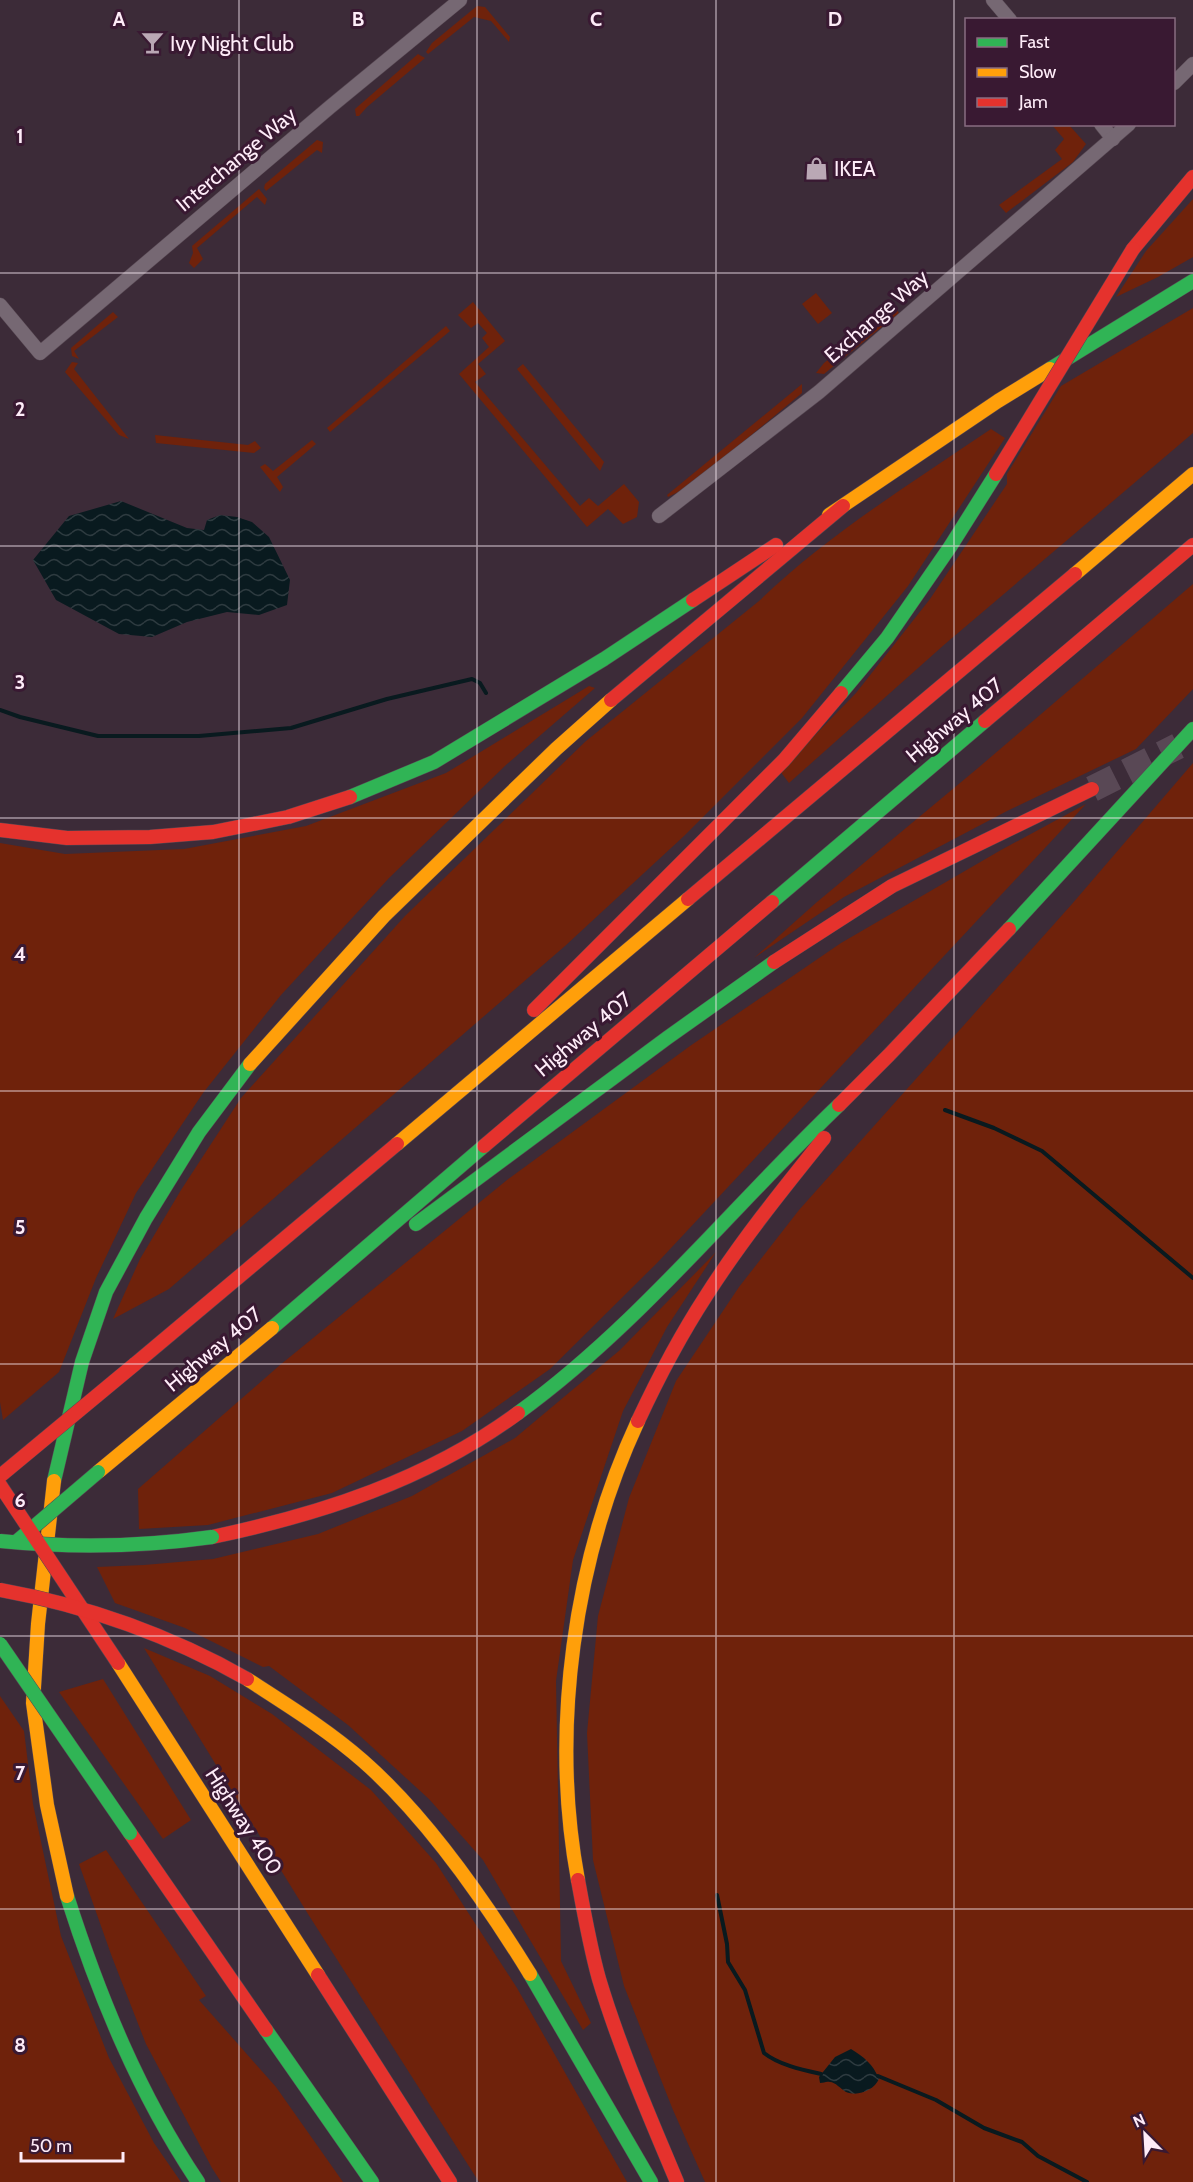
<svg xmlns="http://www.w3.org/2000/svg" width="1193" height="2182" font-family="Cabin,sans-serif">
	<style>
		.green { fill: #6f220b }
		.water { fill: url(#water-waves) }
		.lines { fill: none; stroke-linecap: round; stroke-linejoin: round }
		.stream { stroke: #091a1f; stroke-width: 4 }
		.highway-tunnel { stroke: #594855; stroke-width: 26; stroke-dasharray: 26 13; stroke-linecap: butt }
		.street-casing { stroke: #564752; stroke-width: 15 }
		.fast-casing { stroke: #564752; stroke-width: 15 }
		.slow-casing { stroke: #564752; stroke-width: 15 }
		.jam-casing { stroke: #564752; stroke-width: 15 }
		.street { stroke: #766873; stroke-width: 14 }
		.fast { stroke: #30b455; stroke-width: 14 }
		.slow { stroke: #ff9f0a; stroke-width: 14 }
		.jam { stroke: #e5322d; stroke-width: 14 }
		.fast-bridge-casing { stroke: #564752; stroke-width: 15; stroke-linecap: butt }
		.jam-bridge-casing { stroke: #564752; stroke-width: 15; stroke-linecap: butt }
		.fast-bridge { stroke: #30b455; stroke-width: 14 }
		.jam-bridge { stroke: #e5322d; stroke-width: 14 }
		.grid { fill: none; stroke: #feecf8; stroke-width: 1.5; stroke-opacity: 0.55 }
		.labels { text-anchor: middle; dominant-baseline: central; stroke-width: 6; stroke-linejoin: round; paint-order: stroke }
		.poi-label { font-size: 21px; fill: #feecf8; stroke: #391932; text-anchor: start }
		.street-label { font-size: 21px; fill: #feecf8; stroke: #391932 }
		.grid-label { font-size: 20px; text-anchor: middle; font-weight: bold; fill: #feecf8; stroke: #391932; stroke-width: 6; stroke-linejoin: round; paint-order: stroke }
	</style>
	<defs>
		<pattern id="water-waves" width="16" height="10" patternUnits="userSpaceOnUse" patternTransform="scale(1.5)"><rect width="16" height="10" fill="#091a1f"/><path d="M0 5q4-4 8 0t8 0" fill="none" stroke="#2e3b40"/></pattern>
	</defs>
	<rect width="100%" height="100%" fill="#3c2b38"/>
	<!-- green -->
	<g class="green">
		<polygon points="477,6 485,7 510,37 509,42 491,21 474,17 428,54 426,52 432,43"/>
		<polygon points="418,54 425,58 367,107 359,116 356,116 355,109"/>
		<polygon points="1052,125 1069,125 1086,144 1073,162 1006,213 999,205 1062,159 1055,150 1064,139"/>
		<polygon points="317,140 323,142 322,153 317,150 266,191 264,188 265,184"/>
		<polygon points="259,189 267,199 265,205 257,197 197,248 203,259 194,268 189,263 193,253 192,246"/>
		<polygon points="1193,199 1193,257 1158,277 1116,297 1146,251"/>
		<polygon points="816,293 832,313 818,324 802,304"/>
		<polygon points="473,302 505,341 478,364 486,374 475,382 580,506 589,498 598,506 624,484 639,502 637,517 623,524 608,509 587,527 459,374 489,347 482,338 487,333 478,323 471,328 458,315"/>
		<polygon points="894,306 899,313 824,374 816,373 824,363 861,333 864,337 870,325"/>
		<polygon points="1193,308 1193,433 945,644 789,783 780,771 856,693 930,599 1007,484 1007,474 1061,386"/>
		<polygon points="113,312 118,317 74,351 79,359 72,356 71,348"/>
		<polygon points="446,326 450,331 330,432 327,428"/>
		<polygon points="72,362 78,363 74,369 129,439 119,435 65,372"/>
		<polygon points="523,364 604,462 600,471 517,369"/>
		<polygon points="802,384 802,393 690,486 668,497 667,495"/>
		<path d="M991 429 1005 438 908 586 802 718 684 836 565 946 169 1289 113 1319 140 1259 181 1190 241 1098 405 916 586 741 759 601C827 535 913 482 991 429Z"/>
		<polygon points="155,435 248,445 255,441 261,448 254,453 156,443"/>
		<polygon points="312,440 316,444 277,477 283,487 280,492 260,467 265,464 273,471"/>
		<polygon points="1193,584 1193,689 1136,749 1007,811 844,897 754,958 817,902 978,768"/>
		<polygon points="589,686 595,688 507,764 389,878 281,995 203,1093 136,1193 96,1278 59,1372 3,1420 0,1402 0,843 65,854 184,849 306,826 446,773"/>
		<polygon points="1193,763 1193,2182 705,2182 673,2110 624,1986 593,1860 587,1733 598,1616 629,1498 676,1381 739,1287 799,1210 1072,904"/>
		<polygon points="1086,804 657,1263 550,1369 462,1431 332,1493 208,1525 139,1529 138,1489 280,1365 507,1180 690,1046 841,943 1001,850"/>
		<polygon points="716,1252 667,1327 623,1411 573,1560 556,1681 561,1961 591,2023 583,2030 483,1860 429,1799 348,1725 269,1666 263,1667 185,1628 115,1603 97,1567 144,1565 213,1559 318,1534 412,1496 515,1438 620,1350"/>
		<polygon points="144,1648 210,1676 272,1714 371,1790 436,1863 517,1988 627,2182 479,2182 308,1914"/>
		<polygon points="103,1679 191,1820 163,1839 59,1692"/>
		<polygon points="0,1696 24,1731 33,1804 61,1936 109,2058 154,2143 181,2182 0,2182"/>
		<polygon points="106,1850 206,1996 199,2000 276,2087 343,2182 221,2182 212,2168 146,2044 112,1957 79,1864"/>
	</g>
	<!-- water -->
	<g class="water">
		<polygon points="121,501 187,528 204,530 207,520 220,515 237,517 252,522 269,537 290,580 287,605 259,615 227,612 187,622 152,637 119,634 56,600 33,560 69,516"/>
		<path d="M851 2049C864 2057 873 2064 879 2079 874 2090 858 2097 846 2092 841 2089 835 2082 830 2082 826 2081 824 2083 820 2083L819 2077 835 2057Z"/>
	</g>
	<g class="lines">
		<!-- stream -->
		<g class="stream">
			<polyline points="0,710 20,717 98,736 199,736 291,728 387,699 472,679 480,683 486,693"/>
			<polyline points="945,1110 994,1128 1042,1151 1193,1278"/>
			<path d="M717 1895 727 1944 728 1962 745 1990 764 2053C779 2065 803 2070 821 2074"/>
			<polyline points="878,2076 936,2100 984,2128 1022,2142 1038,2156 1087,2182"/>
		</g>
		<!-- highway-tunnel -->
		<polyline class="highway-tunnel" points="1092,789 1178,746"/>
		<defs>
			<g id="street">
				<polyline points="993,0 1010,20"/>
				<polyline points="1174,83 1193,64"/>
				<polyline points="1101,124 1113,139"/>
				<polyline points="0,305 40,353 330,107 460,0"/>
				<polyline points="659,516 819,392 1129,124"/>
			</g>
			<g id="fast">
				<polyline points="1050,369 1193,281"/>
				<polyline points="841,693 887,638 950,547 996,474"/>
				<polyline points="350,797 434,762 604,659 693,600"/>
				<polyline points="772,902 985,721"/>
				<polyline points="1009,929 1193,729"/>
				<polyline points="416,1224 667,1038 774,962"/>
				<polyline points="272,1328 484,1146"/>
				<path d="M518 1413C638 1326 732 1207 839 1105"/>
				<polyline points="54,1481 82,1362 106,1292 146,1218 199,1132 250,1064"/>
				<path d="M67 1896C99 1996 139 2094 198 2182"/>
				<polyline points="530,1974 651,2182"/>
				<polyline points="266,2030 372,2182"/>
			</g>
			<g id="slow">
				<polyline points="829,515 998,401 1050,369"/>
				<polyline points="1075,574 1193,474"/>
				<polyline points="250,1064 384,916 556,749 611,700"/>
				<polyline points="397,1144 688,899"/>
				<polyline points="98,1472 272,1328"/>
				<polyline points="54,1481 38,1624 33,1703 47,1805 67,1896"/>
				<polyline points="118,1663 318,1975"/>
				<path d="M247 1679C287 1705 328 1730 363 1761 428 1818 485 1901 530 1974"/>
				<path d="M578 1880C550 1729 574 1559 638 1421"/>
			</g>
			<g id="jam">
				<polyline points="1133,249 1193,177"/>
				<polyline points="693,600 776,545"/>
				<polyline points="611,700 843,506"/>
				<polyline points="985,721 1193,545"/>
				<polyline points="0,830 67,838 150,837 213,832 288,817 350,797"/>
				<polyline points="688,899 1075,574"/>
				<polyline points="774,962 892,886 1092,789"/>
				<polyline points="534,1010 784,760 841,693"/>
				<polyline points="839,1105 889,1055 1009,929"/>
				<polyline points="484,1146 772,902"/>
				<polyline points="135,1364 397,1144"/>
				<path d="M638 1421C658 1378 680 1336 706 1296 741 1241 783 1189 824 1138"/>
				<path d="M212 1537C321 1514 427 1480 518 1413"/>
				<polyline points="130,1833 266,2030"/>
				<path d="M578 1880C584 1913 590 1947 599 1979 620 2049 649 2115 677 2182"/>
				<polyline points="318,1975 450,2182"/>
			</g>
		</defs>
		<!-- street casing -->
		<use href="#street" class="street-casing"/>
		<!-- fast casing -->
		<use href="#fast" class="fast-casing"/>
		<!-- slow casing -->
		<use href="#slow" class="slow-casing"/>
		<!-- jam casing -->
		<use href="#jam" class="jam-casing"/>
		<!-- street -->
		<use href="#street" class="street"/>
		<!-- fast -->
		<use href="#fast" class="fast"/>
		<!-- slow -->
		<use href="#slow" class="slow"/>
		<!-- jam -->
		<use href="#jam" class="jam"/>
		<defs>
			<g id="fast-bridge">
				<path d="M0 1541C71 1548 141 1547 212 1537"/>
				<polyline points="16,1542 98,1472"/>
				<polyline points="0,1644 130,1833"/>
			</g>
			<g id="jam-bridge">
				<polyline points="996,474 1133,249"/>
				<polyline points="0,1476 135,1364"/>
				<polyline points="0,1485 118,1663"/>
				<path d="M0 1590C88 1606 169 1635 247 1679"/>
			</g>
		</defs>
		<!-- fast-bridge casing -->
		<use href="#fast-bridge" class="fast-bridge-casing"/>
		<!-- jam-bridge casing -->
		<use href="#jam-bridge" class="jam-bridge-casing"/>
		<!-- fast-bridge -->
		<use href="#fast-bridge" class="fast-bridge"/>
		<!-- jam-bridge -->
		<use href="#jam-bridge" class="jam-bridge"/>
	</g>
	<!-- grid -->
	<path class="grid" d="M239 0V2182M477 0V2182M716 0V2182M954 0V2182M0 273H1193M0 546H1193M0 818H1193M0 1091H1193M0 1364H1193M0 1636H1193M0 1909H1193"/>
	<!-- icons -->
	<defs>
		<symbol id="bar-bare" viewBox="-9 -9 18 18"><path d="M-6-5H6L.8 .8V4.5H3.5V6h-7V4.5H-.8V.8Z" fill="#baa8b5" stroke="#391932" stroke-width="2.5" paint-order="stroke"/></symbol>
		<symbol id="shop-bare" viewBox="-9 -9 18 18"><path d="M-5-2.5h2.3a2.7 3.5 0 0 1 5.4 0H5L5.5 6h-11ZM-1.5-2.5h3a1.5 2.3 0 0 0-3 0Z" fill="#baa8b5" stroke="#391932" stroke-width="2.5" paint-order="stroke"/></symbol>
	</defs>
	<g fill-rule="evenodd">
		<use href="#bar-bare" x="136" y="26" width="33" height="33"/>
		<use href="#shop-bare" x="800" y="152" width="33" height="33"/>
	</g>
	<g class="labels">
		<!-- poi labels -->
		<g class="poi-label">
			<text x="170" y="43">Ivy Night Club</text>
			<text x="834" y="168">IKEA</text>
		</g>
		<!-- street labels -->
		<g class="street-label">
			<text transform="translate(236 159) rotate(-40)">Interchange Way</text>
			<text transform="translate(876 316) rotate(-41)">Exchange Way</text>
			<text transform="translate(954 720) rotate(-40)">Highway 407</text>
			<text transform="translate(583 1034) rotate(-40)">Highway 407</text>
			<text transform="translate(213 1349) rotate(-40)">Highway 407</text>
			<text transform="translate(244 1821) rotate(57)">Highway 400</text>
		</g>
	</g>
	<g class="grid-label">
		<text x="119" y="26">A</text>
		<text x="358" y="26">B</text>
		<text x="596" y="26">C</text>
		<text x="835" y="26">D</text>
		<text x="20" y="143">1</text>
		<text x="20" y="416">2</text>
		<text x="20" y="689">3</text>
		<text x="20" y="961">4</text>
		<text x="20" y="1234">5</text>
		<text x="20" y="1507">6</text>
		<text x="20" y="1780">7</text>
		<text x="20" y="2052">8</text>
	</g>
	<!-- legend -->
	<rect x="965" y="18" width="210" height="108" fill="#391932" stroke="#886d81" stroke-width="1.5"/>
	<rect x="977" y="38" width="30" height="9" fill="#30b455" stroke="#886d81" stroke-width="1.5"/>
	<text x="1019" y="48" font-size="18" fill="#feecf8">Fast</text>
	<rect x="977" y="68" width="30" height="9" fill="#ff9f0a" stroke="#886d81" stroke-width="1.5"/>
	<text x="1019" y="78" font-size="18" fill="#feecf8">Slow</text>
	<rect x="977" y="98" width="30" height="9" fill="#e5322d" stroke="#886d81" stroke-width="1.5"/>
	<text x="1019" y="108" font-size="18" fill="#feecf8">Jam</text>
	<!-- north arrow -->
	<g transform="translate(1145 2134) rotate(336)" stroke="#391932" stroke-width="4.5" paint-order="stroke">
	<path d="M0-4.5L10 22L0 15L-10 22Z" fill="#feecf8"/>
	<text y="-9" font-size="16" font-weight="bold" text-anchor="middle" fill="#feecf8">N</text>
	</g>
	<!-- scale -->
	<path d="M21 2152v9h102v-9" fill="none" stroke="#feecf8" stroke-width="3"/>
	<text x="30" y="2152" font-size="18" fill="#feecf8" stroke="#391932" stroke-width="4.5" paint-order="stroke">50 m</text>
</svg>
